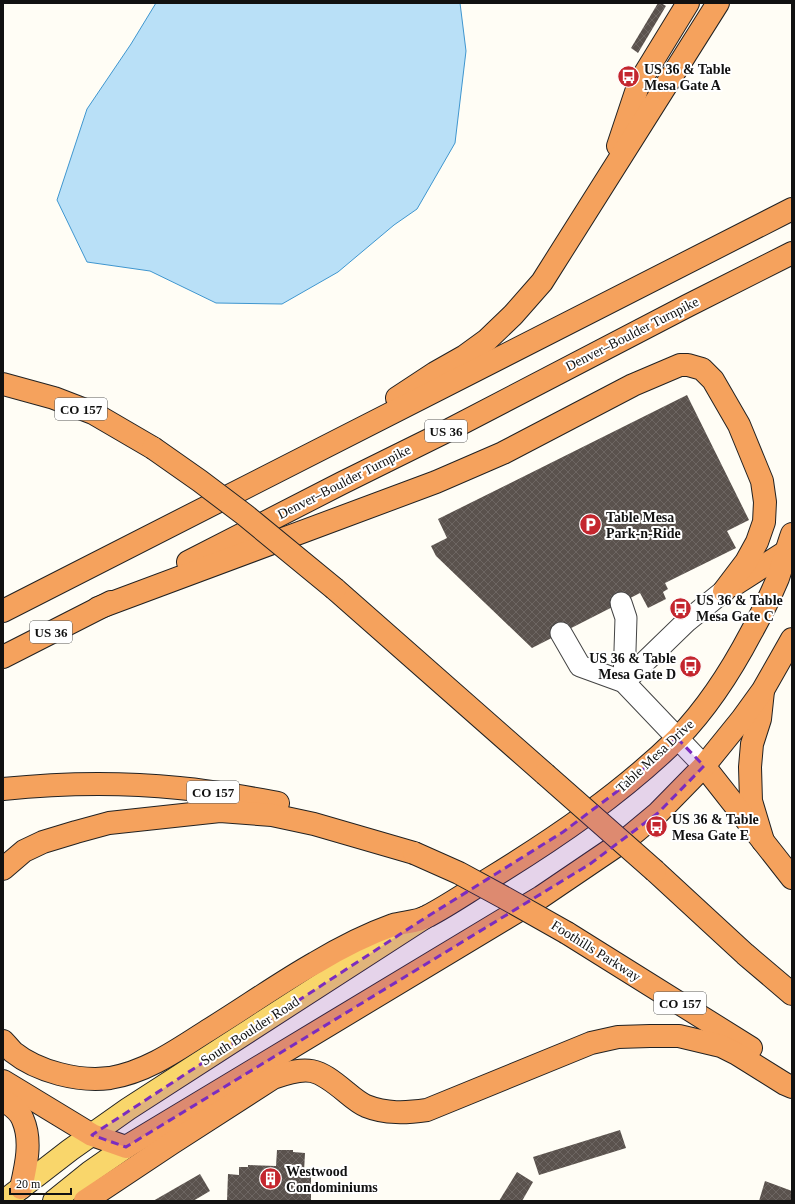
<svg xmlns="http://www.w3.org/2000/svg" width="795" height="1204" font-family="Georgia,serif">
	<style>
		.water { fill: #b9e0f7; stroke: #3f96cf }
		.building { fill: url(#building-cross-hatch) }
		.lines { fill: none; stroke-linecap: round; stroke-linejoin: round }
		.minor-casing { stroke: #444; stroke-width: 23 }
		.major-casing { stroke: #222; stroke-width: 24 }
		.highway-casing { stroke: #222; stroke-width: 24 }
		.minor { stroke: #fff; stroke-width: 21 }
		.major { stroke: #f9d66b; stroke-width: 22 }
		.highway { stroke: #f5a25d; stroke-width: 22 }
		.highway-bridge-casing { stroke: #222; stroke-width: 24; stroke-linecap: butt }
		.highway-bridge { stroke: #f5a25d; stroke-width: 22 }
		.marked { fill: #7b2cbf; fill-opacity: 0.2; stroke: #7b2cbf; stroke-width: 3; stroke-dasharray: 8 5; stroke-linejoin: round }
		.labels { text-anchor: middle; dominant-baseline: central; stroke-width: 4; stroke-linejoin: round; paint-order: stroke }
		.shield { fill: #fff; stroke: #585858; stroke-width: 1 }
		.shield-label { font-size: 13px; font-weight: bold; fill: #111 }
		.poi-label { font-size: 14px; font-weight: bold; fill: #111; stroke: #fff; text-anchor: start }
		.street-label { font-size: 14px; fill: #111; stroke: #fff }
	</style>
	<defs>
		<pattern id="building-cross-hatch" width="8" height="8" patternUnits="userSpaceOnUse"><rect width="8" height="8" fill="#5a524d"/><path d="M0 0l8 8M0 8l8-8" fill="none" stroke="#6d6662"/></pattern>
	</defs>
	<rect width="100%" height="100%" fill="#fffdf5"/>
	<!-- water -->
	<polygon class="water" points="156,3 460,3 466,51 455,143 417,209 394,225 338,272 282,304 216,303 150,271 87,262 57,200 87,109 131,44"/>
	<!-- building -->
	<g class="building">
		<polygon points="658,3 661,3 666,6 638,53 631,48"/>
		<polygon points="687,395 749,520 727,531 736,548 665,583 668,589 663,592 666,599 648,608 640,593 532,648 436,556 431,546 447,538 438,519"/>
		<polygon points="620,1130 626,1148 539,1175 533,1157"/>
		<polygon points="277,1150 293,1150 293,1152 305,1153 304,1172 311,1172 311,1201 227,1201 228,1174 239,1175 239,1167 248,1167 248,1165 276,1166"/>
		<polygon points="517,1172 533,1182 522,1201 499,1201"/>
		<polygon points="200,1174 210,1191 193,1201 153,1201"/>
		<polygon points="765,1181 792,1191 792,1201 759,1201"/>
	</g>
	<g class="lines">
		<defs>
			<g id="minor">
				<polyline points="621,603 626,618 624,682"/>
				<polyline points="561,633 580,666 624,682 704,766"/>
				<polyline points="624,682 687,621 724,591"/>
			</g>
			<g id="major">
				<polyline points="4,1201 70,1150 128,1109 424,918"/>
				<polyline points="54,1201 90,1172 126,1147"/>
			</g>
			<g id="highway">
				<polyline points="618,146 639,83 688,3"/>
				<polyline points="3,384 54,398 93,413 153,448"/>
				<polyline points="397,398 435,373 465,356 487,340 513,315 542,282 718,3"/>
				<polyline points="188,562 342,483 445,432 687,306 792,253"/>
				<polyline points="734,585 787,551"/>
				<polyline points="335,589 545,774"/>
				<polyline points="98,608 436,482 503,453 633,385 680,365 688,365 702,369 713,380 739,425 762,481 765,502 764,522 757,542 746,562 724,591"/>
				<polyline points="3,611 792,209"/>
				<polyline points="3,657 111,602"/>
				<polyline points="763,691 760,719 752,744 750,767 751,801 763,841"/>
				<polyline points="704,766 792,878"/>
				<path d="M3 789C61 783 121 782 179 788 213 791 245 797 278 803"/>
				<polyline points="3,869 24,851 43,842 76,832 109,823 220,811 272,815 314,824 414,853"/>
				<polyline points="655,871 745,954 792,994"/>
				<polyline points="567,933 751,1048"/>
				<path d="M3 1041C6 1044 10 1049 13 1052 38 1072 79 1082 110 1078 146 1072 176 1051 207 1031 243 1009 278 984 315 963 340 948 365 935 393 925 404 922 418 922 428 916 449 905 469 891 489 879 556 838 622 793 678 738 708 707 731 671 751 633 761 615 770 597 778 578 783 563 787 548 792 534"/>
				<polyline points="3,1081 92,1135 126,1147 541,897 628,838 658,813 704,766 742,719 763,690 792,639"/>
				<path d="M3 1100C11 1105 20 1111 23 1120 32 1141 26 1166 21 1188"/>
				<path d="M85 1201 172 1143 273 1078C309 1065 317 1068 346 1092 352 1097 359 1103 366 1106 386 1114 406 1113 427 1110L591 1043 618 1037 650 1036H679L721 1046 737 1054 785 1084 792 1087"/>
			</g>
		</defs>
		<!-- minor casing -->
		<use href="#minor" class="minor-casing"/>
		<!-- major casing -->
		<use href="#major" class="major-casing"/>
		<!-- highway casing -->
		<use href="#highway" class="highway-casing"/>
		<!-- minor -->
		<use href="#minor" class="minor"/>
		<!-- major -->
		<use href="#major" class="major"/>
		<!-- highway -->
		<use href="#highway" class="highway"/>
		<defs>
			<g id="highway-bridge">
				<polyline points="153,448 200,481 245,515 335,589"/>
				<polyline points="545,774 655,871"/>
				<polyline points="414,853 459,873 505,898 567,933"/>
			</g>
		</defs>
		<!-- highway-bridge casing -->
		<use href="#highway-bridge" class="highway-bridge-casing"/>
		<!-- highway-bridge -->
		<use href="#highway-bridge" class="highway-bridge"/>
	</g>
	<!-- marked area -->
	<path class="marked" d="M677 738 704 766 658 813 590 864 126 1147 92 1135 425 918 563 832 627 784Z"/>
	<!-- icons -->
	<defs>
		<symbol id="bus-disc" viewBox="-11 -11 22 22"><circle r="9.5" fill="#c4262e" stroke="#fff"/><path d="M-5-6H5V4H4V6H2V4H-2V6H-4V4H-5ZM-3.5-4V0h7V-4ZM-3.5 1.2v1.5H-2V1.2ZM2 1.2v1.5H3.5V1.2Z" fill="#fff"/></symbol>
		<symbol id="parking-disc" viewBox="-11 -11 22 22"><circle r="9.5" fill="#c4262e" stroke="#fff"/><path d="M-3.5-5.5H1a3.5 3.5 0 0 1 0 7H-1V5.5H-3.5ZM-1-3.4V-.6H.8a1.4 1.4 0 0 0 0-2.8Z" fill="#fff"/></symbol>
		<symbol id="building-disc" viewBox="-11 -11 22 22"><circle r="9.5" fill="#c4262e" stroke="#fff"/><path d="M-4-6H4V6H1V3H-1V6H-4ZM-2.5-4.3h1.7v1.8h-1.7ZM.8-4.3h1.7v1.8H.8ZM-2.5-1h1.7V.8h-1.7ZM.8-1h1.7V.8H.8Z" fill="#fff"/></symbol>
	</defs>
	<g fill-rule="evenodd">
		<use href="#bus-disc" x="616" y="64" width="25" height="25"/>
		<use href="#parking-disc" x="578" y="512" width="25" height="25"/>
		<use href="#bus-disc" x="668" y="596" width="25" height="25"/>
		<use href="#bus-disc" x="678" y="654" width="25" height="25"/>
		<use href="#bus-disc" x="644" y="814" width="25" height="25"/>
		<use href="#building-disc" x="258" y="1166" width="25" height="25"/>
	</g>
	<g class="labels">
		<!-- shield labels -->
		<g class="shield">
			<rect x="55" y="398" width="52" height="22" rx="3"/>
			<rect x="425" y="420" width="42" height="22" rx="3"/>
			<rect x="30" y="621" width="42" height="22" rx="3"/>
			<rect x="187" y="781" width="52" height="22" rx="3"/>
			<rect x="654" y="992" width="52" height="22" rx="3"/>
		</g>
		<g class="shield-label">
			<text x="81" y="409">CO 157</text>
			<text x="446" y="431">US 36</text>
			<text x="51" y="632">US 36</text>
			<text x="213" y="792">CO 157</text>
			<text x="680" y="1003">CO 157</text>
		</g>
		<!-- poi labels -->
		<g class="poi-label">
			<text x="644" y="69">US 36 &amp; Table<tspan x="644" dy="16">Mesa Gate A</tspan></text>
			<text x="606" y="517">Table Mesa<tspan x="606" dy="16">Park-n-Ride</tspan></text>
			<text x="696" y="600">US 36 &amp; Table<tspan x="696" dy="16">Mesa Gate C</tspan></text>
			<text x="676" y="658" text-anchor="end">US 36 &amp; Table<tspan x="676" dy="16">Mesa Gate D</tspan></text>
			<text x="672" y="819">US 36 &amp; Table<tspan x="672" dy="16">Mesa Gate E</tspan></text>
			<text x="286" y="1171">Westwood<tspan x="286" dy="16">Condominiums</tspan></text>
		</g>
		<!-- street labels -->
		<g class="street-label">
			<text transform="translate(632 334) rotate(-27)">Denver–Boulder Turnpike</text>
			<text transform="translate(344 482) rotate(-27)">Denver–Boulder Turnpike</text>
			<text transform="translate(655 756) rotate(-43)">Table Mesa Drive</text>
			<text transform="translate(596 951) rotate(32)">Foothills Parkway</text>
			<text transform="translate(250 1031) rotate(-33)">South Boulder Road</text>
		</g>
	</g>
	<!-- border -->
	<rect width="795" height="1204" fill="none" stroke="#111111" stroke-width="8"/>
	<!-- scale -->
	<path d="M10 1188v6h61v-6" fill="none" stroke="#111111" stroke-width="2"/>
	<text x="16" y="1188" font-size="12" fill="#111111" stroke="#ffffff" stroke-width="3" paint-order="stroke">20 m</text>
</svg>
